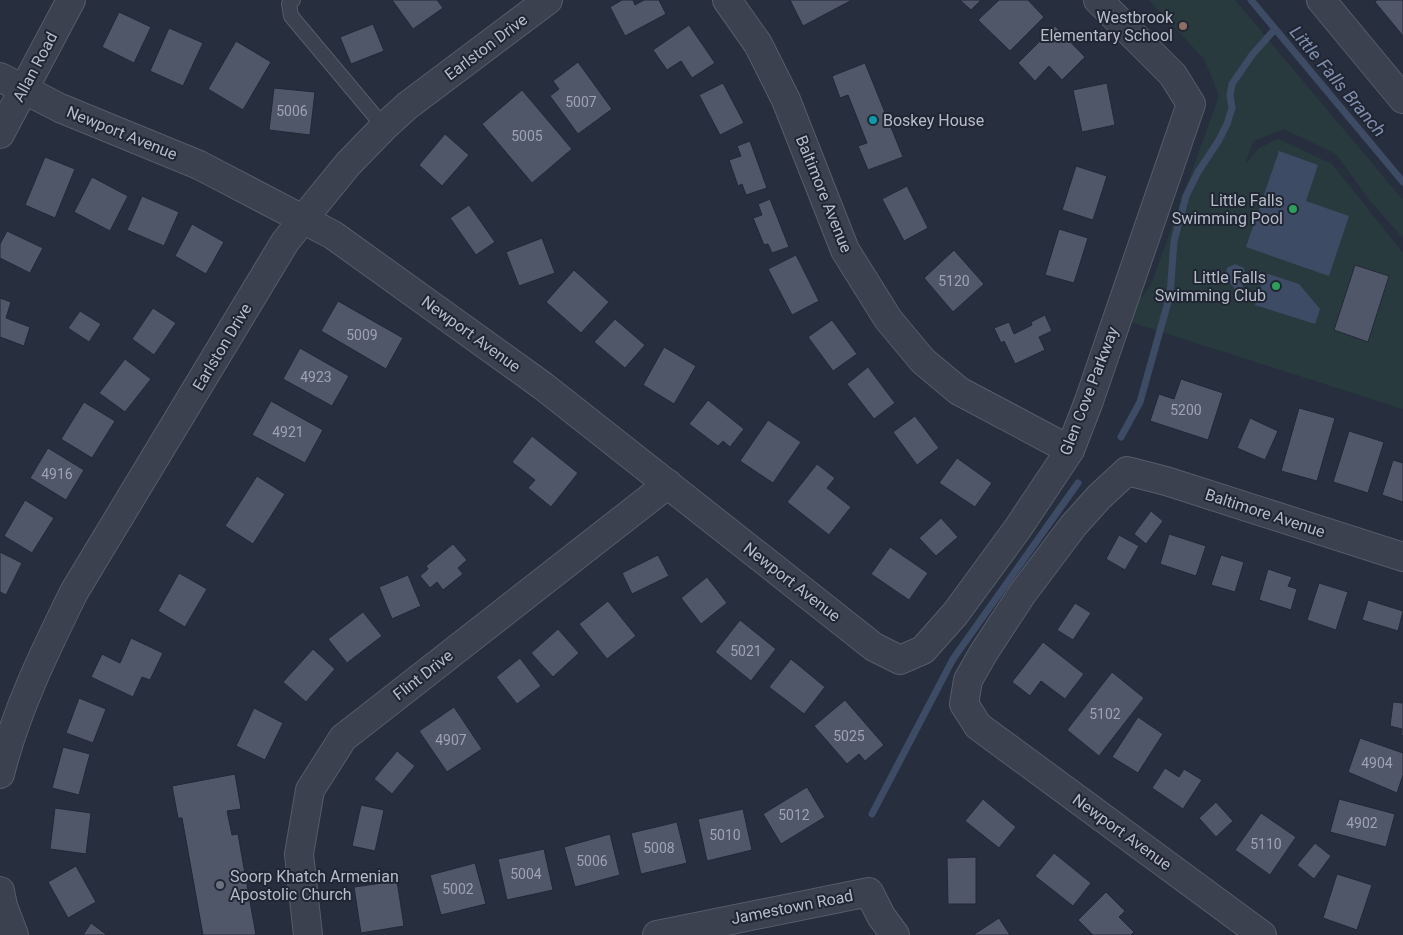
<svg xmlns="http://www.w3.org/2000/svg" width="1403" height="935" font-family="Roboto,sans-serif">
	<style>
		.green { fill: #293a3f }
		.water { fill: #3e4b65 }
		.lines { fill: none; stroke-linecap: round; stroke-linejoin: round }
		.stream { stroke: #3e4b65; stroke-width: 7 }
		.building { fill: #505769; stroke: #222835 }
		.lane-casing { stroke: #565c69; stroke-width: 16 }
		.street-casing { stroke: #565c69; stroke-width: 30 }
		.lane { stroke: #3b414e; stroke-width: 14 }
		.street { stroke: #3b414e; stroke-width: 28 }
		.education-dot { fill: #8d6e63; stroke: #202633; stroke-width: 2 }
		.culture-dot { fill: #0f9aa8; stroke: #202633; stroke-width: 2 }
		.leisure-dot { fill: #2e9e5b; stroke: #202633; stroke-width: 2 }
		.worship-dot { fill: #6b7280; stroke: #202633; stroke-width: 2 }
		.labels { text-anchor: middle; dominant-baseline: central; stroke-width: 4; stroke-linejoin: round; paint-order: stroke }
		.number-label { font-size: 14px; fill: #9da3b1 }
		.poi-label { font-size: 16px; fill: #b7bcc9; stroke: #202633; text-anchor: end }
		.street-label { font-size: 16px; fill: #b7bcc9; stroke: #202633 }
		.water-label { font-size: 18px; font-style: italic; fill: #818fae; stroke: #202633 }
	</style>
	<rect width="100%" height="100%" fill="#272e3e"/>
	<!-- green -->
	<polygon class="green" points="1149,0 1235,0 1403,200 1403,238 1371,202 1336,154 1284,129 1253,141 1245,164 1259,148 1278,139 1332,164 1403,253 1403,409 1124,320 1151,285 1219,96 1205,60"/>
	<!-- water -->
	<g class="water">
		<polygon points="1279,151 1318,165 1306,201 1349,216 1329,276 1246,247"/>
		<path d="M1235 264 1244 268C1247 276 1241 282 1243 291L1235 293 1234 288 1225 277 1227 268Z"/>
		<polygon points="1265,273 1299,284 1320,309 1315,324 1255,305"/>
	</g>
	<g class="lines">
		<!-- stream -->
		<g class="stream">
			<polyline points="1251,0 1403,182"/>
			<polyline points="1121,437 1140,402 1170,295 1174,241 1186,196 1198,172 1219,140 1227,124 1232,108 1230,95 1232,84 1252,55 1275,29"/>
			<polyline points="872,814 953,659 1078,483"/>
		</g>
	</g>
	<!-- building -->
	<g class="building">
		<polygon points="392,0 437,0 443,8 413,29"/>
		<polygon points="622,0 633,0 635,5 644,0 659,0 666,14 625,36 610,7"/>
		<polygon points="790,0 852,0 803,26"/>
		<polygon points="960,0 981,0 971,10"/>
		<polygon points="999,0 1028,0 1044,17 1010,51 978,20"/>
		<polygon points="1377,0 1403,0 1403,36 1375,2"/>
		<polygon points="119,12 151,27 134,63 102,47"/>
		<polygon points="373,24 384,51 351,64 340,37"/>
		<polygon points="689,25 715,63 692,78 681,61 667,70 653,50"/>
		<polygon points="1055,26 1085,57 1062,80 1049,66 1035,81 1018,63"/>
		<polygon points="169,28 203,43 183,86 150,71"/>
		<polygon points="236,41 271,62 243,110 208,89"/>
		<polygon points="578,62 612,109 578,134 550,96 559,89 553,81"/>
		<polygon points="865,63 903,157 868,170 858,146 867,143 848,95 840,98 832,76"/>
		<polygon points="723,83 744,123 720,135 699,95"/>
		<polygon points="1107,83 1115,125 1082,132 1073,90"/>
		<polygon points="274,88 315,92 310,135 269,130"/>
		<polygon points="522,90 572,149 532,183 482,124"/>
		<polygon points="445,134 469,155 442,186 419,165"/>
		<polygon points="750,141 767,188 746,195 742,184 738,186 729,160 741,156 737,146"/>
		<polygon points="45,157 75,169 55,218 25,205"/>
		<polygon points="1076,166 1107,176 1093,220 1062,210"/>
		<polygon points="92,177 128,196 110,231 74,212"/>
		<polygon points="907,186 928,228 904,241 882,199"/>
		<polygon points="142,196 179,212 164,246 127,230"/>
		<polygon points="770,199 789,247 772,253 768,244 764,245 753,218 762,215 758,204"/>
		<polygon points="469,205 495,242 476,255 450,218"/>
		<polygon points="192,224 224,242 206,274 175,256"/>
		<polygon points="1059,229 1088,238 1074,283 1045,275"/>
		<polygon points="7,231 43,248 30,273 0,258 0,244"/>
		<polygon points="542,238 555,273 519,286 506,252"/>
		<polygon points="954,250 984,284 953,312 924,278"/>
		<polygon points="796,255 819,301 792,315 768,269"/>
		<polygon points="1355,265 1389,276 1368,342 1334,330"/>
		<polygon points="574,270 609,302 581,333 546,302"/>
		<polygon points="0,298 11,302 6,318 30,327 24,346 0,337"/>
		<polygon points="338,301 403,338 386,369 321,331"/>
		<polygon points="153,308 176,323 154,355 132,339"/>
		<polygon points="80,311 101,324 89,342 68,328"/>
		<polygon points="1045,315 1052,331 1039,337 1045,350 1015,364 1004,341 1001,343 994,328 1009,322 1014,334 1032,325 1031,322"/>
		<polygon points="615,319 645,345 625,368 594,342"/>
		<polygon points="832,320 857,354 833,371 808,337"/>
		<polygon points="664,347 696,366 674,404 643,385"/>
		<polygon points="300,348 349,376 332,406 283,379"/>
		<polygon points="125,359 151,379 125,412 99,393"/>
		<polygon points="868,367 895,403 874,419 847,384"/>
		<polygon points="1181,379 1223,393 1208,440 1150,421 1159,394 1174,399"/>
		<polygon points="708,400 744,429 730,447 723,441 718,446 689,424"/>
		<polygon points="271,401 323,430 305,463 252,435"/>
		<polygon points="84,402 115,421 92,458 61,439"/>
		<polygon points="1299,408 1335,418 1317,481 1281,471"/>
		<polygon points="915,416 939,448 917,465 893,432"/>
		<polygon points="1250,418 1278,431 1265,460 1237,448"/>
		<polygon points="768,420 801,442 773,483 740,461"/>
		<polygon points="1349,431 1384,442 1368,493 1333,482"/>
		<polygon points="532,436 578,473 551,507 528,488 535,480 512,462"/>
		<polygon points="48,448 84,470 66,500 30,478"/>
		<polygon points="957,458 992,483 975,507 939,483"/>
		<polygon points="1393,460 1403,463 1403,502 1382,495"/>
		<polygon points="817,464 835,478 827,488 851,507 829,535 787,502"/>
		<polygon points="257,476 285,494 253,544 225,526"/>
		<polygon points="25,500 54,518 32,553 4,536"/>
		<polygon points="1151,511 1163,521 1146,544 1134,534"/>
		<polygon points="941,518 958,537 936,556 919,538"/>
		<polygon points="1169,534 1206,546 1196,576 1160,564"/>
		<polygon points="1119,535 1139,546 1125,570 1106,559"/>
		<polygon points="453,544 467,560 458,568 463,574 443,590 437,582 430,588 420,576 428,569 426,566"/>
		<polygon points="890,547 928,573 909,600 871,574"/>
		<polygon points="0,552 22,563 6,595 0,592"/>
		<polygon points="658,555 669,576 632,594 622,573"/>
		<polygon points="1221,555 1244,562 1235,592 1211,585"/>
		<polygon points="1268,569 1292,577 1288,586 1297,589 1291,610 1259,600"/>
		<polygon points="179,573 207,589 185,627 158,611"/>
		<polygon points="408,575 421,606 392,619 379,587"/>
		<polygon points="707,577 727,603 701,624 681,598"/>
		<polygon points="1319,583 1348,592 1336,630 1307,620"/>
		<polygon points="1368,600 1403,611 1398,631 1362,620"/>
		<polygon points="608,601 636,636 607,659 579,624"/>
		<polygon points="1075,603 1091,613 1073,640 1057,630"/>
		<polygon points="363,612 382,636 347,663 328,639"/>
		<polygon points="740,620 776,649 751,681 715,652"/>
		<polygon points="558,629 579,653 553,677 531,653"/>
		<polygon points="131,638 163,653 150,680 142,677 133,697 91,677 102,654 120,663"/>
		<polygon points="1043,642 1084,674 1065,699 1041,681 1030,696 1012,682"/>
		<polygon points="313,649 335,669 306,702 283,682"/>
		<polygon points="520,658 541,686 517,704 496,677"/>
		<polygon points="791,659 825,687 804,714 769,687"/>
		<polygon points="1112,672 1144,698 1099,756 1067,730"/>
		<polygon points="79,698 106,709 93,743 66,733"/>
		<polygon points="845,700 884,745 865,761 859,754 847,764 814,726"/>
		<polygon points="1393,702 1403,703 1403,736 1401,735 1402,729 1390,726"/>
		<polygon points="454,707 482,749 447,772 419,731"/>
		<polygon points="254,708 283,723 265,760 236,746"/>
		<polygon points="1138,717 1163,734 1138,773 1112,757"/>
		<polygon points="1360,738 1403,753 1403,775 1397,793 1348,772"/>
		<polygon points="63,747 90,754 79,795 52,788"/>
		<polygon points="397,751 415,766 392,794 374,779"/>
		<polygon points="1165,768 1179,777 1184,769 1202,780 1183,809 1152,788"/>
		<polygon points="235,774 241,809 227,811 232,835 238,834 256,935 203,935 182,818 178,818 172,786"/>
		<polygon points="807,787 825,817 781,844 763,814"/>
		<polygon points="983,799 1016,827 999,848 965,821"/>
		<polygon points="1339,799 1395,814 1386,847 1330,832"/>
		<polygon points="1216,802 1233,821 1216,837 1199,818"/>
		<polygon points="361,805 384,810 375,851 352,846"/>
		<polygon points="55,808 91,813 86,854 50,849"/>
		<polygon points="743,809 752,850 707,861 698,819"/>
		<polygon points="1261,813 1296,837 1270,875 1235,850"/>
		<polygon points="677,822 687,863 641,874 631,833"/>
		<polygon points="610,834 620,875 575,887 564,847"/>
		<polygon points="1315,843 1331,856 1314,879 1297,865"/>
		<polygon points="544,849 553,890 507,900 498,859"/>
		<polygon points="1054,853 1091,883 1073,906 1035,876"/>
		<polygon points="976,857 976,904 948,904 947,858"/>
		<polygon points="475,863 486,904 441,915 430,875"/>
		<polygon points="76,866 96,902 68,918 48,882"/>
		<polygon points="1337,874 1372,885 1357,930 1323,918"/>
		<polygon points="397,881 404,926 361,933 354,887"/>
		<polygon points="1106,892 1125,911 1119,917 1134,932 1131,935 1093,935 1078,920"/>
		<polygon points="999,918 1010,935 973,935"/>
		<polygon points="91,923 107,935 83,935"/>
	</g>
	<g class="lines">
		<defs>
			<polyline id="lane" points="293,0 289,4 291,16 384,127"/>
			<g id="street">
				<polyline points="727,0 758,44 786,100 845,250 888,319 923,361 959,391 1070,450"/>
				<polyline points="1321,0 1403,99"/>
				<polyline points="0,77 60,108 199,165 333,235 543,386 874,647 900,660 923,650 955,614 1018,528 1070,450 1089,401 1191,104 1173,75 1098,0"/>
				<polyline points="0,134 71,0"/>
				<path d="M0 774C16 710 45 651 74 592L285 242 304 218 348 164 384 127 407 106 548 0"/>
				<polyline points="0,891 3,906 14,935"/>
				<polyline points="308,935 299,854 310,790 343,738 668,484"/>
				<polyline points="657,935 869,892 881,916 895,935"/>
				<polyline points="1262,935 978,726 964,704 968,680 984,652 1022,594 1073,526 1099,497 1127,471 1166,481 1403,557"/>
			</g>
		</defs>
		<!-- lane casing -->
		<use href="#lane" class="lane-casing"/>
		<!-- street casing -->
		<use href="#street" class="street-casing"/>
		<!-- lane -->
		<use href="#lane" class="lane"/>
		<!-- street -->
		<use href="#street" class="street"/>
	</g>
	<!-- markers -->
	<circle class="education-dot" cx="1183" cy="26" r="5"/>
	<circle class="culture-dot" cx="873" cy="120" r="5"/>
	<g class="leisure-dot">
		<circle cx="1293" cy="209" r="5"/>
		<circle cx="1276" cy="286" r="5"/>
	</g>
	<circle class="worship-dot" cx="220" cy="885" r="5"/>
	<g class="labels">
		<!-- number labels -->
		<g class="number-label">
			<text x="581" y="102">5007</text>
			<text x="292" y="111">5006</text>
			<text x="527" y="136">5005</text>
			<text x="954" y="281">5120</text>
			<text x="362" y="335">5009</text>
			<text x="316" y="377">4923</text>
			<text x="1186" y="410">5200</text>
			<text x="288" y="432">4921</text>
			<text x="57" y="474">4916</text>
			<text x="746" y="651">5021</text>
			<text x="1105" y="714">5102</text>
			<text x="849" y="736">5025</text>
			<text x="451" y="740">4907</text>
			<text x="1377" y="763">4904</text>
			<text x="794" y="815">5012</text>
			<text x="1362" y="823">4902</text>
			<text x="725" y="835">5010</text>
			<text x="1266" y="844">5110</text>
			<text x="659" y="848">5008</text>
			<text x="592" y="861">5006</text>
			<text x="526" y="874">5004</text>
			<text x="458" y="889">5002</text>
		</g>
		<!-- poi labels -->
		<g class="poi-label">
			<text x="1173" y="17">Westbrook<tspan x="1173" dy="18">Elementary School</tspan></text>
			<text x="883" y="120" text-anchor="start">Boskey House</text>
			<text x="1283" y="200">Little Falls<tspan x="1283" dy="18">Swimming Pool</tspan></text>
			<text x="1266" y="277">Little Falls<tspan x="1266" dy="18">Swimming Club</tspan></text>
			<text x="230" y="876" text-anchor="start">Soorp Khatch Armenian<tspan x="230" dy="18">Apostolic Church</tspan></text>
		</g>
		<!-- street labels -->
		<g class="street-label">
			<text transform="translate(486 47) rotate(-37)">Earlston Drive</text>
			<text transform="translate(35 67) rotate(-62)">Allan Road</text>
			<text transform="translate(122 133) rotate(22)">Newport Avenue</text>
			<text transform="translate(824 194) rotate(68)">Baltimore Avenue</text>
			<text transform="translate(471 334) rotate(36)">Newport Avenue</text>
			<text transform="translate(222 347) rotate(-59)">Earlston Drive</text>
			<text transform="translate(1089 391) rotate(-69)">Glen Cove Parkway</text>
			<text transform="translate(1265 513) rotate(18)">Baltimore Avenue</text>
			<text transform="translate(792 582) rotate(38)">Newport Avenue</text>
			<text transform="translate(423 675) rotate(-38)">Flint Drive</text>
			<text transform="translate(1122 832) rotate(36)">Newport Avenue</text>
			<text transform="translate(792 907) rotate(-11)">Jamestown Road</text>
		</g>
		<!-- water labels -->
		<g class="water-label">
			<text transform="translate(1338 81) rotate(50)">Little Falls Branch</text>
		</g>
	</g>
</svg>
